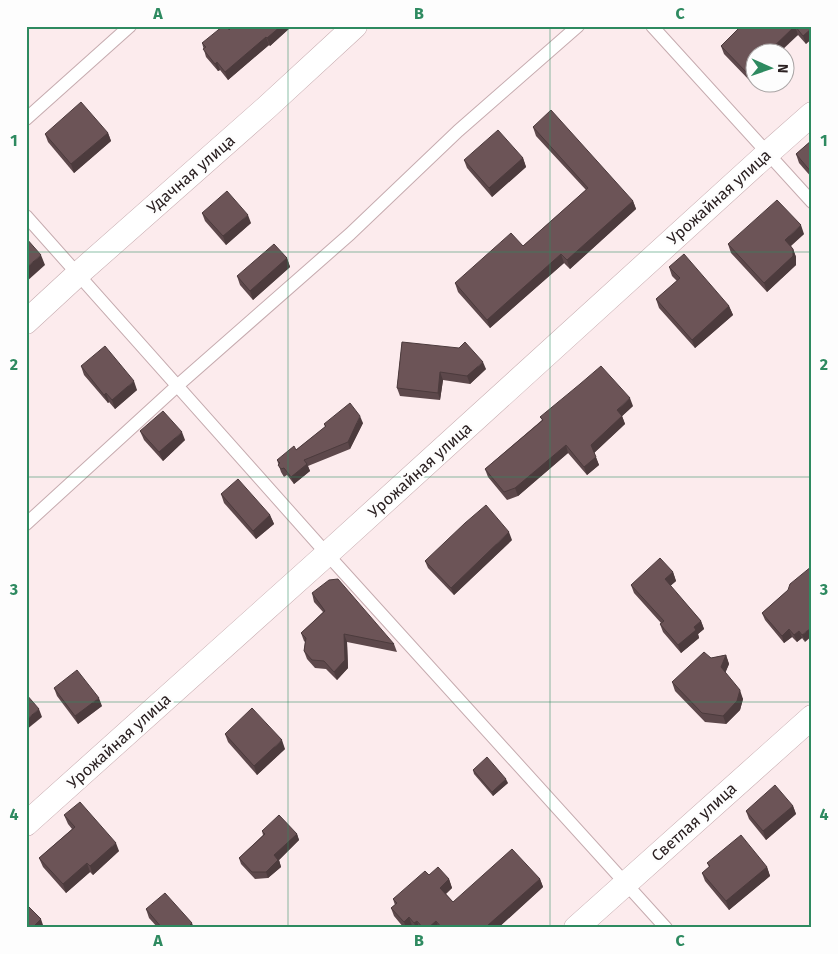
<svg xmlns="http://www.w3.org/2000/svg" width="838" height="954" font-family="'Fira Sans',sans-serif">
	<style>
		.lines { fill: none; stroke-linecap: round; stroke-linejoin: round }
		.service-casing { stroke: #c6abaf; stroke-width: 14 }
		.minor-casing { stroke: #c6abaf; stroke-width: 25 }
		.service { stroke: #fff; stroke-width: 12 }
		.minor { stroke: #fff; stroke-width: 24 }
		.wall { fill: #5d484b }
		.shaded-wall { fill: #4c3b3d }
		.building { fill: #6c5457; stroke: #4c3b3d }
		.grid { fill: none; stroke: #2e8a60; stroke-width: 1; stroke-opacity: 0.55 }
		.labels { text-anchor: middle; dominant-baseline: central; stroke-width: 5; stroke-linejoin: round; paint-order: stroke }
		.street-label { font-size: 16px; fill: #2a2021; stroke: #fdfdfd }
		.neatline { fill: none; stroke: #2e8a60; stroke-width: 2 }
		.grid-label { font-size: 16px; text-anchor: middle; font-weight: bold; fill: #2e8a60 }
	</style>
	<rect width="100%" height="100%" fill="#fcebed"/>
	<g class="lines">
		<defs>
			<g id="service">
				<polyline points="652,26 812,202"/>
				<polyline points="26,119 130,26"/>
				<polyline points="26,216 327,554 666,928"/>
				<polyline points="26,524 177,386 350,234 458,131 578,26"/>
			</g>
			<g id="minor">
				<polyline points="26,322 78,274 266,108 355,26"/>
				<polyline points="26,824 327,554 768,153 812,114"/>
				<polyline points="576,928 812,717"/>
			</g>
		</defs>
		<!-- service casing -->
		<use href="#service" class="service-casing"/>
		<!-- minor casing -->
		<use href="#minor" class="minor-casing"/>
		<!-- service -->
		<use href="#service" class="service"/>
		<!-- minor -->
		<use href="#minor" class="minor"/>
	</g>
	<!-- wall -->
	<g class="wall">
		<polygon points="292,26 270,46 269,45 228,80 220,70 218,71 206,57 202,43 229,30"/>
		<polygon points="741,26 812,26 806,44 798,35 756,52 756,76 750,81 724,54 721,46"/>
		<polygon points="533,127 633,201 636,209 570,269 564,263 490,328 458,292 455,283 523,246 586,190 536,136"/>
		<polygon points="108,133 111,141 74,173 48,142 45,134"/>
		<polygon points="812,140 812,178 799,163 796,154"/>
		<polygon points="523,158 526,167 492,197 467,168 464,160"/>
		<polygon points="202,213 251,223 226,245 205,221"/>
		<polygon points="804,234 791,246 793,249 796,257 796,265 767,292 731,253 728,244"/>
		<polygon points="287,258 290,267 253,300 240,285 237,276"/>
		<polygon points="669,267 729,306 733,315 695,348 659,308 656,299 677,281 672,276"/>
		<polygon points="402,342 486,369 470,384 443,380 440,400 400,396 397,388"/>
		<polygon points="81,366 137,390 115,409 109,402 108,403 84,375"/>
		<polygon points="633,406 622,416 625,424 594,453 599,465 587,475 568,453 518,496 507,500 488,477 485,469 542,420 540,417"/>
		<polygon points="363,423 350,449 308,466 310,471 294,484 287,475 284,477 281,472 277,460 296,450 325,427 324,424"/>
		<polygon points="140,431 185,440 163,461 144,440"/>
		<polygon points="221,494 270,515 274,524 256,539 224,503"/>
		<polygon points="512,540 454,595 428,568 425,561"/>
		<polygon points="673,572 676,581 670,586 701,621 704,629 698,634 699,638 681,653 663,632 660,624 661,623 634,593 631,585"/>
		<polygon points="788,590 805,642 802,638 797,642 792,637 784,643 765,620 762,613"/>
		<polygon points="312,593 394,644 397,652 347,642 348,668 337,680 326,669 315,668 307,659 304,651 305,642 304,641 301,633 323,612 314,602"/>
		<polygon points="726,655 729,664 725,673 743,699 740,710 726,724 705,722 675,691 672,682 711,658"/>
		<polygon points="54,688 102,706 78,724 57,696"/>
		<polygon points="225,734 285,749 257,775 228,742"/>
		<polygon points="473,770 508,783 493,796 474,774"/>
		<polygon points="793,806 796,814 766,840 749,819 746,811"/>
		<polygon points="64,815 119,851 93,875 90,872 66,893 43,867 39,858 72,829 68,824"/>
		<polygon points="262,831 297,834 299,840 279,860 281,867 268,878 255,879 241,864 239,858 263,835"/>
		<polygon points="707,863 767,867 770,876 729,910 705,881 702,873 709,867"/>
		<polygon points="429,875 449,879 452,888 446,894 453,902 540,879 543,887 498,928 414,928 412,926 410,928 404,928 394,916 391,908 395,905 393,899"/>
		<polygon points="146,909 194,928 158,928 149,918"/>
	</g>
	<!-- shaded-wall -->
	<g class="shaded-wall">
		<polygon points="281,26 292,26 270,46 267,38"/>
		<polygon points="795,26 798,35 780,52 768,52"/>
		<polygon points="812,28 812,39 806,44 803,36"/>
		<polygon points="266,37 269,45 228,80 225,72"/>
		<polygon points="217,62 220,70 218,71 215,64"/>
		<polygon points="756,64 756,76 750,81 747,73"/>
		<polygon points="108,133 111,141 74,173 71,164"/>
		<polygon points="523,158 526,167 492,197 489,188"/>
		<polygon points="633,201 636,209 570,269 567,260"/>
		<polygon points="248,215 251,223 226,245 223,236"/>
		<polygon points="801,225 804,234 788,248 785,240"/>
		<polygon points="793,249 796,257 796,265 767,292 764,283"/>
		<polygon points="561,254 564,263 490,328 487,320"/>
		<polygon points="41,255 45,265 26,282 26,268"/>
		<polygon points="287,258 290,267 253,300 250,291"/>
		<polygon points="729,306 733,315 695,348 692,340"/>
		<polygon points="483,362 486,369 470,384 467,376"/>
		<polygon points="440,372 443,380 440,400 438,393"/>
		<polygon points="134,381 137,390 115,409 112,400"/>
		<polygon points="106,393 109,402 108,403 104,395"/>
		<polygon points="630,398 633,406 620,418 617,410"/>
		<polygon points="360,416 363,423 350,449 348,442"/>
		<polygon points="622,416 625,424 594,453 591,445"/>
		<polygon points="182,432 185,440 163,461 159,452"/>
		<polygon points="566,445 568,453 518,496 515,488"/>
		<polygon points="596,457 599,465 587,475 584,467"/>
		<polygon points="307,464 310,471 294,484 291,477"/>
		<polygon points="270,515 274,524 256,539 253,531"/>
		<polygon points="509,532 512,540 454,595 451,588"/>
		<polygon points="673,572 676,581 668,588 665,579"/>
		<polygon points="701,621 704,629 698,634 699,638 681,653 678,645 694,627"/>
		<polygon points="812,627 812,636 805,642 802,635"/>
		<polygon points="789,629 792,637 784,643 782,636"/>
		<polygon points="799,631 802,638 797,642 794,635"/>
		<polygon points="344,634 347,642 348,668 337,680 334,672"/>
		<polygon points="726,655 729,664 724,676 721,667"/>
		<polygon points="740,690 743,699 740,710 726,724 723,716"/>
		<polygon points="99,698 102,706 78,724 75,716"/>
		<polygon points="39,709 42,717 26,730 26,720"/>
		<polygon points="282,740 285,749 257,775 254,766"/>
		<polygon points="506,779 508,783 493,796 492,792"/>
		<polygon points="793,806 796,814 766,840 763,831"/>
		<polygon points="297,834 299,840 279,860 281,867 268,878 266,872 274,855"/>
		<polygon points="116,843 119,851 93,875 90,866"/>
		<polygon points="87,863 90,872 66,893 63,884"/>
		<polygon points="767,867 770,876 729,910 726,901"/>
		<polygon points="449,879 452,888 443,896 440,888"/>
		<polygon points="540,879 543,887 498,928 488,928 487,926"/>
		<polygon points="409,917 412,926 410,928 406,928 404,922"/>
		<polygon points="41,919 44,928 32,928"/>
		<polygon points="417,921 419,928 416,928 414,923"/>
		<polygon points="436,921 439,928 428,928"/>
		<polygon points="192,923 194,928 187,928"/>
	</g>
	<!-- building -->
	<g class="building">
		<polygon points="223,26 226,26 229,30 233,26 281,26 267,38 266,37 225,72 217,62 215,64 203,49 206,47 202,43"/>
		<polygon points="741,26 812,26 812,28 803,36 795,26 768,52 756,52 756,64 747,73 721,46"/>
		<polygon points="81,102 108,133 71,164 45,134"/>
		<polygon points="551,110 633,201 567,260 561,254 487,320 455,283 511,233 523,246 588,188 533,127"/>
		<polygon points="498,130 523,158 489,188 464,160"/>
		<polygon points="812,140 812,173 796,154"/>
		<polygon points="227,191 248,215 223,236 202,213"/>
		<polygon points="777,200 801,225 785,240 793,249 793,256 764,283 728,244"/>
		<polygon points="26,238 41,255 26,268"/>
		<polygon points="274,244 287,258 250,291 237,276"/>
		<polygon points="684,254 729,306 692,340 656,299 680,278 669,267"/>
		<polygon points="402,342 459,348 465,342 483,362 467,376 440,372 438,393 397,388"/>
		<polygon points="105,346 134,381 112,400 106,393 104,395 81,366"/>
		<polygon points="601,366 630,398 617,410 622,416 591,445 596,457 584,467 566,445 515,488 504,492 485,469 543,420 540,417 580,384"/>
		<polygon points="350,403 360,416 348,442 304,460 307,464 291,477 284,468 281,469 278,465 280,463 277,460 294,446 296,450 326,426 324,424"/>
		<polygon points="163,411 182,432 159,452 140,431"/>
		<polygon points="238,479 270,515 253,531 221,494"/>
		<polygon points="486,505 509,532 451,588 425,561 465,523"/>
		<polygon points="660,558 673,572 665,579 701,621 694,627 696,630 678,645 660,624 664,621 631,585"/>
		<polygon points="812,566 812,627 802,635 799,631 794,635 789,629 782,636 762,613 788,590 790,584"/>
		<polygon points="338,579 394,644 344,634 345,660 334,672 324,661 312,660 304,651 306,638 301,633 325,611 312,593 329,580"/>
		<polygon points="704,652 711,658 726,655 721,667 740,690 737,701 723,716 702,713 672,682"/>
		<polygon points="77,670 99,698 75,716 54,688"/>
		<polygon points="26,694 39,709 26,720"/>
		<polygon points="252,708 282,740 254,766 225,734"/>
		<polygon points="487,757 506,779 492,792 473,770"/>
		<polygon points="775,785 793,806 763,831 746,811"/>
		<polygon points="80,802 116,843 90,866 87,863 63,884 39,858 75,827 64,815"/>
		<polygon points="279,815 297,834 274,855 278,860 266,872 252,872 239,858 265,834 262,831"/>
		<polygon points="741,835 767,867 726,901 702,873 710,866 707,863"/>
		<polygon points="512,849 540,879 487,926 489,928 442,928 436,921 428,928 423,928 417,921 414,923 409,917 404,922 391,908 397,903 393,899 425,871 429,875 438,867 449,879 440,888 453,902"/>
		<polygon points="165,893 192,923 187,928 162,928 146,909"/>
		<polygon points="26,904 41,919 32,928 26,928"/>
	</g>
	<!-- grid -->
	<path class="grid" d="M288 26V928M550 26V928M26 252H812M26 477H812M26 702H812"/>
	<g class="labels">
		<!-- street labels -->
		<g class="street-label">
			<text transform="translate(191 174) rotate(-41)">Удачная улица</text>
			<text transform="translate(719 197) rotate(-42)">Урожайная улица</text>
			<text transform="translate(420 470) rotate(-42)">Урожайная улица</text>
			<text transform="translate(119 741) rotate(-42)">Урожайная улица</text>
			<text transform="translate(694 822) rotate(-42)">Светлая улица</text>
		</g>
	</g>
	<!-- border -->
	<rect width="838" height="954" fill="none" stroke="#fdfdfd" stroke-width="55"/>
	<!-- north arrow -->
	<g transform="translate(770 68) rotate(92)"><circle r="24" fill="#fdfdfd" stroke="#a9a5a5"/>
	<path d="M0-4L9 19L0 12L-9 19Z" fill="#2e8a60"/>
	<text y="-8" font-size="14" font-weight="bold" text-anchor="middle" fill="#2a2021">N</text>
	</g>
	<rect x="28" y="28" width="782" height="898" class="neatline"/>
	<g class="grid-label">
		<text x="158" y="19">A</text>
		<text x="419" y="19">B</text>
		<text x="680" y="19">C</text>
		<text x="14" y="146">1</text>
		<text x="824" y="146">1</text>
		<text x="14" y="370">2</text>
		<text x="824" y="370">2</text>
		<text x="14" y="595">3</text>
		<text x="824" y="595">3</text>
		<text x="14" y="820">4</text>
		<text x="824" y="820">4</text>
		<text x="158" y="946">A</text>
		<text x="419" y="946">B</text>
		<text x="680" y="946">C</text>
	</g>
</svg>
